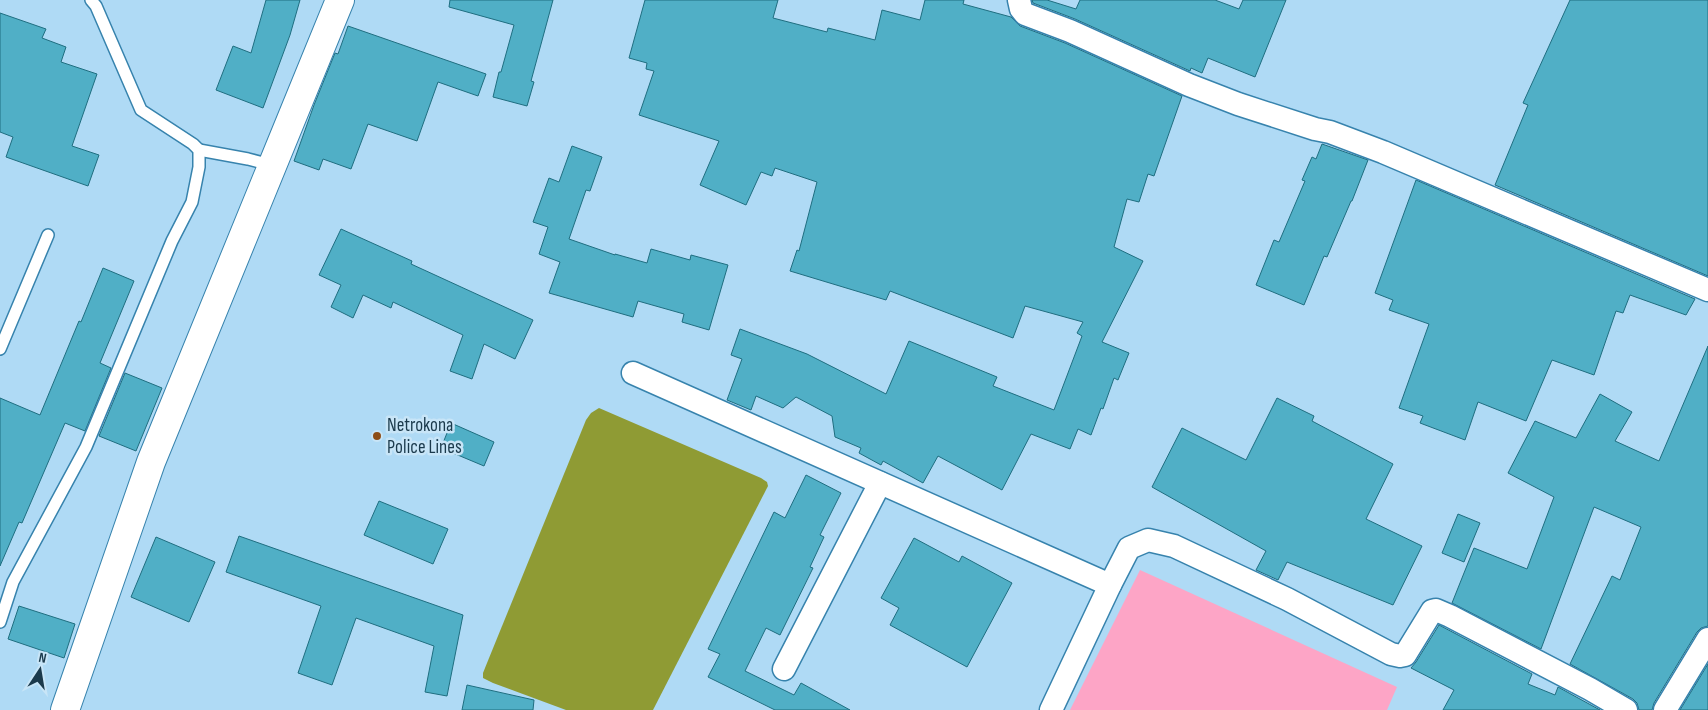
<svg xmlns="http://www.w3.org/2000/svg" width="1708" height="710" font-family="'Sofia Sans Condensed',sans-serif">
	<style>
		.green { fill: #fda5c6 }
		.water { fill: #8f9b34 }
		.building { fill: #50afc6; stroke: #1f6e80 }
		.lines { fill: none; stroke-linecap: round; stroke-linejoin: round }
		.lane-casing { stroke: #3783ad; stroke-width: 14 }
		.street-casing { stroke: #3783ad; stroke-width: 25 }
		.secondary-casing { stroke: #3783ad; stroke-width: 30 }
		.lane { stroke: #fff; stroke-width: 11 }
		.street { stroke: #fff; stroke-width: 22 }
		.secondary { stroke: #fff; stroke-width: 28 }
		.poi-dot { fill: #8e4e17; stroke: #c8e5f7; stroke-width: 2 }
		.labels { text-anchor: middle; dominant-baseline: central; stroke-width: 5; stroke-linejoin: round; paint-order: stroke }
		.poi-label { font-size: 19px; fill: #1b3a4c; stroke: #c8e5f7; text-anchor: start }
	</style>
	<rect width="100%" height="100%" fill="#afdaf5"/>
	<!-- green -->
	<polygon class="green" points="1140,570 1397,687 1387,710 1070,710"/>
	<!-- water -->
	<polygon class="water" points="599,408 761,478 767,482 768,486 653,710 566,710 493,683 483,678 483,673 487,663 586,420 591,413"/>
	<!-- building -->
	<g class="building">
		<polygon points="266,0 300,0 290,35 263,108 216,90 233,46 251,53"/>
		<polygon points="450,0 553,0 531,81 534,82 527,106 493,97 499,72 501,72 514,25 449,7"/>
		<polygon points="645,0 778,0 773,18 827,32 828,28 875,40 882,10 920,20 925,0 964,0 963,4 1011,17 1020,26 1065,43 1182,96 1154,176 1148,174 1139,202 1127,199 1114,247 1143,261 1102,342 1129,353 1118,380 1114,378 1103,409 1101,408 1091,435 1078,429 1070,449 1031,434 1002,490 938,456 923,483 883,461 881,465 859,453 861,448 835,437 832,416 796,397 783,408 756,396 751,410 727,400 742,359 731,355 740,329 807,354 886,394 909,341 997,377 993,386 1054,410 1082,336 1077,333 1083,322 1025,306 1013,338 890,291 886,300 790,271 797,250 799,251 817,182 775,168 772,176 761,172 746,205 700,185 719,141 639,115 654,71 646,69 647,63 629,58"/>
		<polygon points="1032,0 1047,0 1076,9 1080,0 1215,0 1239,9 1243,0 1286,0 1255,77 1208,58 1202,73 1191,68 1190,71 1075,19 1033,3"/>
		<polygon points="1570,0 1708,0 1708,276 1495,185 1528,105 1523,103"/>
		<polygon points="0,13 46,29 42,38 66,47 61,62 97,74 72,146 99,155 88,186 6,157 13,137 0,132"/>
		<polygon points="348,26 486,74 478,96 438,82 417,141 368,124 351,169 323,159 319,170 294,161 314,105 335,53 338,54"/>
		<polygon points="1322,144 1368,160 1352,201 1351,201 1327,257 1324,256 1304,305 1256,285 1274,240 1279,242 1305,181 1302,180 1312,157 1316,159"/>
		<polygon points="572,146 602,157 590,191 586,190 569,239 615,255 615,254 647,263 651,249 690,260 691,255 728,265 709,330 682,322 684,314 638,301 633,317 549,293 560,262 539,254 548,227 533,222 549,178 559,182"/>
		<polygon points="1416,180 1695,299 1686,315 1630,295 1623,313 1616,311 1594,375 1552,360 1526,421 1478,402 1465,440 1420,423 1423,416 1399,408 1429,324 1389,310 1393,300 1375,293"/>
		<polygon points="341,229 412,261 411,264 533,320 515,359 484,344 472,379 450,371 463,335 393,302 391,308 363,295 353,318 331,307 341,285 319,275"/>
		<polygon points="103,268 134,281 100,363 111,368 85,431 65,423 22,523 19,522 0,566 0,398 40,415 79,321 81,322"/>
		<polygon points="1708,346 1708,626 1701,628 1697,632 1654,703 1652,710 1639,710 1637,703 1633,699 1570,664 1612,576 1620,580 1641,527 1594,507 1541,649 1452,603 1474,548 1527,569 1554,497 1508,473 1535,421 1576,438 1600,394 1632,412 1615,441 1659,461"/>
		<polygon points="125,373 162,388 136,451 99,436"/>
		<polygon points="1277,398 1314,416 1312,421 1393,464 1366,519 1422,546 1393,605 1287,562 1278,580 1256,570 1266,551 1152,487 1182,428 1246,460"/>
		<polygon points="451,423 494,442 484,466 441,448"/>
		<polygon points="806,475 841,493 820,535 824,537 810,567 813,568 780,635 766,628 745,671 794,695 801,683 850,710 775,710 708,677 720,654 708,649 774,512 785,518"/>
		<polygon points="379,501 448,529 433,564 364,535"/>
		<polygon points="1458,514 1480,523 1464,562 1442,553"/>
		<polygon points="239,536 463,615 447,696 425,692 434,646 356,618 332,685 298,673 321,606 226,572"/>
		<polygon points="156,537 215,562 189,622 131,597"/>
		<polygon points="914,538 959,562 962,556 1012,583 967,667 890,625 899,608 881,598"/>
		<polygon points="19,606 75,624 64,658 8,639"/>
		<polygon points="1439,625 1532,674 1528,684 1555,695 1558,687 1600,710 1443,710 1454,690 1411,668 1416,662"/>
		<polygon points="1708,664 1708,710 1680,710"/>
		<polygon points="467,685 534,700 533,710 462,710"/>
	</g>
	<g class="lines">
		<defs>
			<g id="lane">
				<polyline points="199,150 248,159 271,165"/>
				<polyline points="0,349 48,235"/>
				<polyline points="0,622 13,582 86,447 172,241 192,202 199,167 199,150 193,144 141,110 96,6 91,0"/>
			</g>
			<g id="street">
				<polyline points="1019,0 1021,9 1025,14 1070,31 1189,85 1238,104 1315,129 1330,132 1383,152 1708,290"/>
				<polyline points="633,373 1110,585"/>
				<polyline points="784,669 880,483"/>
				<polyline points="1051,710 1110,585 1129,548 1148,540 1174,546 1287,599 1391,654 1400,656 1405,655 1432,611 1436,610 1450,616 1590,689 1626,710"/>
				<polyline points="1665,710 1708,639"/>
			</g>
			<polyline id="secondary" points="65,710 151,462 340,0"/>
		</defs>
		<!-- lane casing -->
		<use href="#lane" class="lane-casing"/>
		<!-- street casing -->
		<use href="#street" class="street-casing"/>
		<!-- secondary casing -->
		<use href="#secondary" class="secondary-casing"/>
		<!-- lane -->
		<use href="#lane" class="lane"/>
		<!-- street -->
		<use href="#street" class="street"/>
		<!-- secondary -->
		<use href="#secondary" class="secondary"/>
	</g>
	<!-- markers -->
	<circle class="poi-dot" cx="377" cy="436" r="5"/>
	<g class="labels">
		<!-- poi labels -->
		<g class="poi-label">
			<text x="387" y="425">Netrokona<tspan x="387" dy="22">Police Lines</tspan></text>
		</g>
	</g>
	<!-- north arrow -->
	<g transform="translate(40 670) rotate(12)" stroke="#c8e5f7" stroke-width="4" paint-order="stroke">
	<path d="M0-4L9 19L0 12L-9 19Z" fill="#1b3a4c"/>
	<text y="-8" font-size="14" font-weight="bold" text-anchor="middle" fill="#1b3a4c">N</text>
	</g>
</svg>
